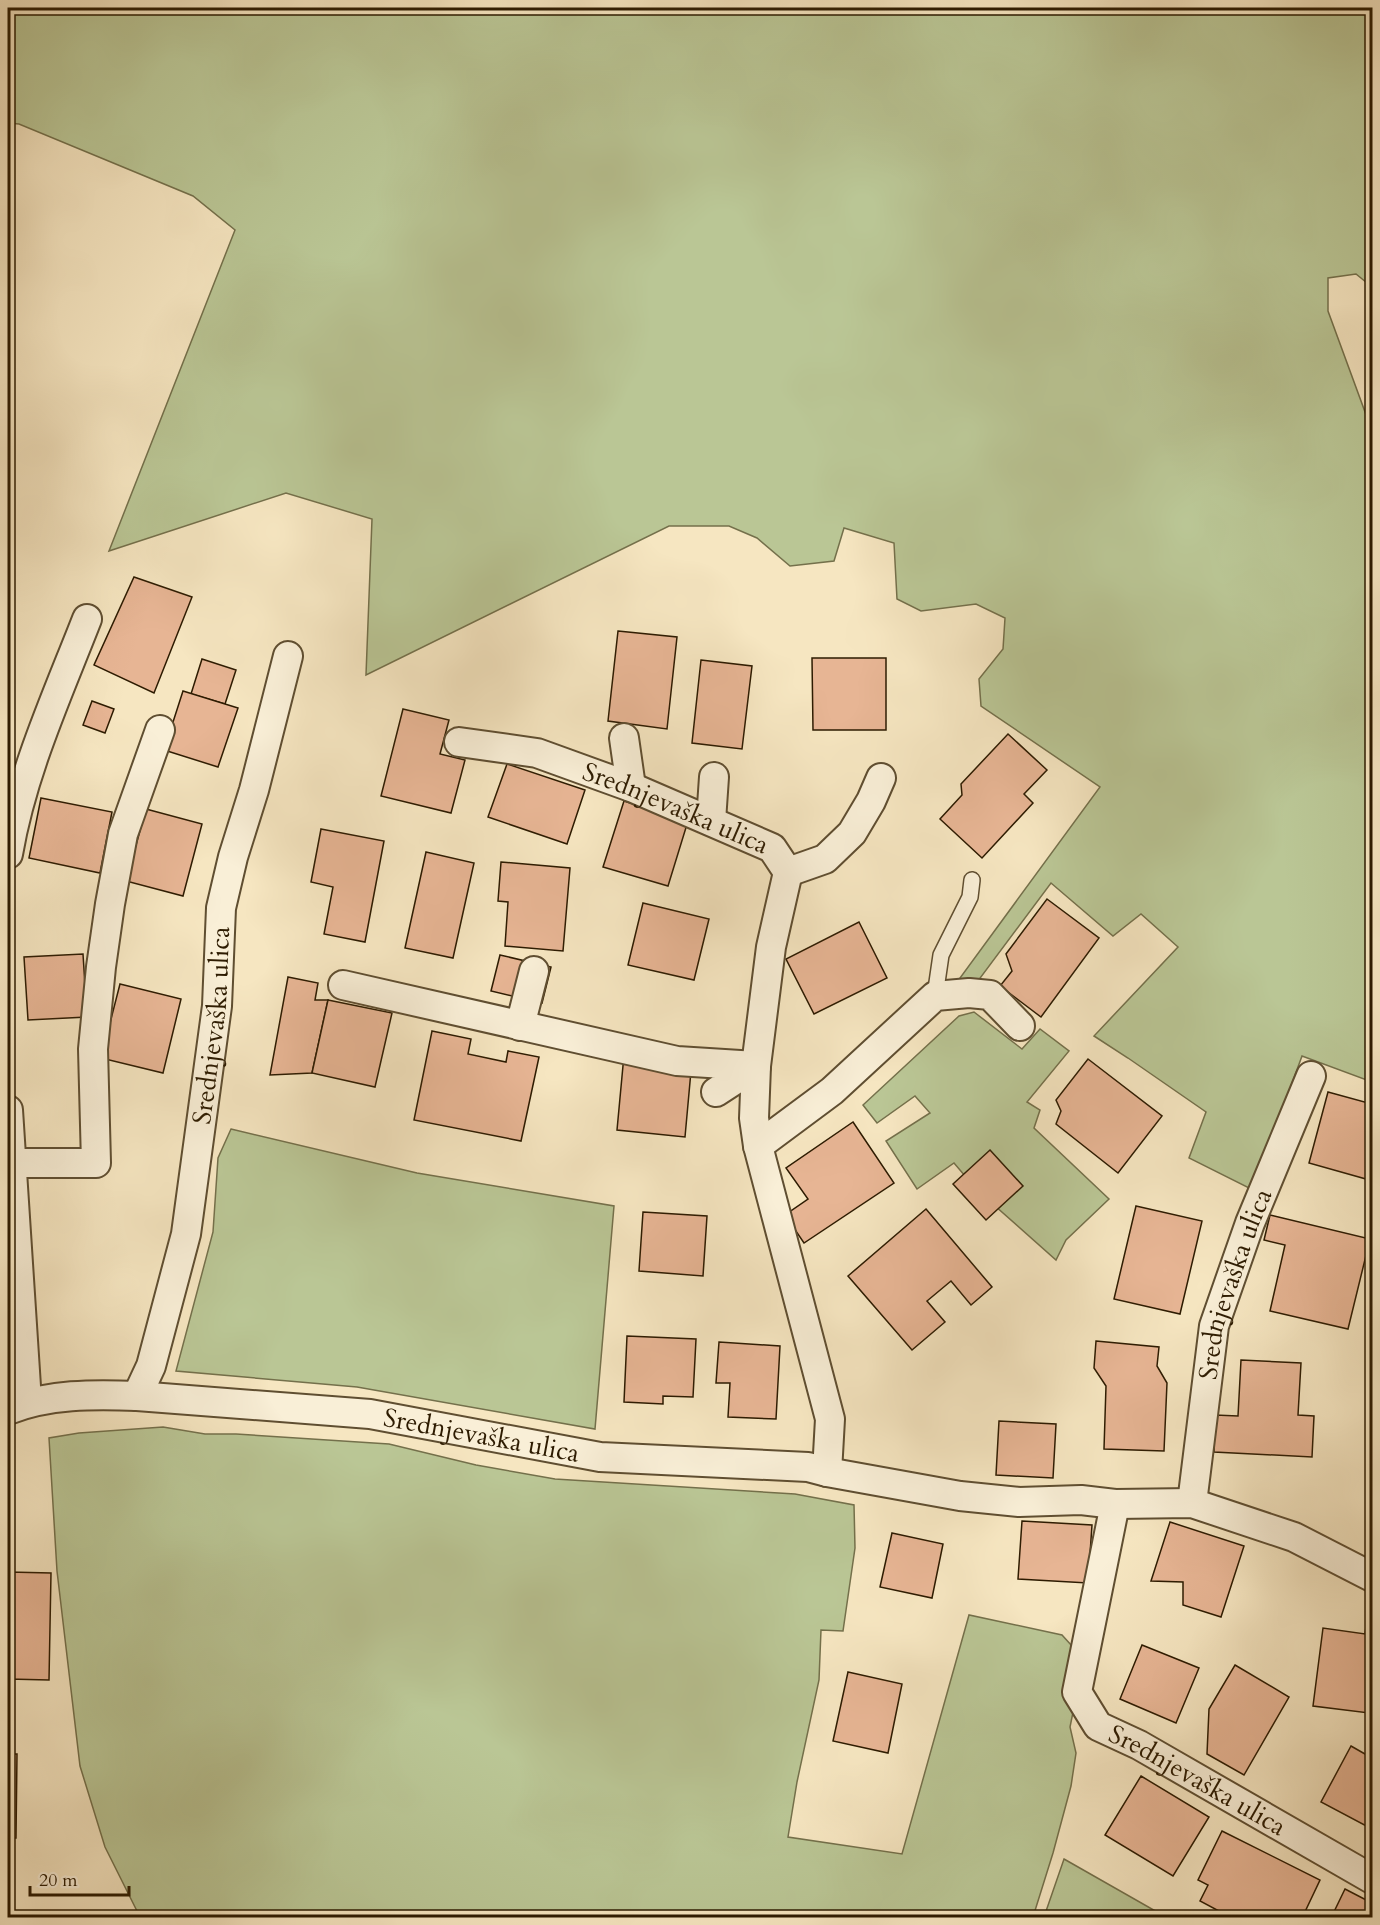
<svg xmlns="http://www.w3.org/2000/svg" width="1380" height="1925" font-family="Cardo,serif">
	<style>
		.green { fill: #bac695; stroke: #74704b; stroke-width: 1.5 }
		.building { fill: #e7b594; stroke: #2d1b01; stroke-width: 1.5 }
		.lines { fill: none; stroke-linecap: round; stroke-linejoin: round }
		.service-casing { stroke: #5f4e31; stroke-width: 18 }
		.minor-casing { stroke: #5f4e31; stroke-width: 32 }
		.service { stroke: #f9efd7; stroke-width: 15 }
		.minor { stroke: #f9efd7; stroke-width: 28 }
		.labels { text-anchor: middle; dominant-baseline: central; stroke-width: 5; stroke-linejoin: round; paint-order: stroke }
		.street-label { font-size: 26px; fill: #2d1b01; stroke: #f9efd7 }
	</style>
	<rect width="100%" height="100%" fill="#f6e6c1"/>
	<filter id="stains"><feTurbulence type="fractalNoise" baseFrequency=".00333" numOctaves="4"/><feColorMatrix values="0 0 0 0 .2 0 0 0 0 .09 0 0 0 0 .02 0 0 0 .5 -.17"/></filter>
	<radialGradient id="worn" r=".72"><stop offset=".6" stop-color="#630" stop-opacity="0"/><stop offset="1" stop-color="#630" stop-opacity=".3"/></radialGradient>
	<!-- green -->
	<g class="green">
		<polygon points="8,8 1372,8 1372,287 1356,274 1328,278 1328,311 1372,431 1372,1082 1302,1056 1253,1190 1189,1158 1206,1112 1128,1058 1094,1036 1178,947 1141,914 1113,936 1051,883 969,993 960,978 1100,787 981,706 979,679 1003,649 1005,618 976,604 921,611 897,599 894,543 844,528 834,561 790,566 757,538 729,526 669,526 366,675 372,519 286,493 109,551 235,230 193,196 19,124 8,123"/>
		<polygon points="974,1012 1022,1049 1040,1029 1069,1051 1027,1102 1040,1110 1034,1128 1109,1199 1066,1240 1056,1260 977,1190 954,1163 917,1189 886,1141 930,1113 915,1096 877,1123 863,1105 959,1016"/>
		<polygon points="231,1129 417,1173 614,1206 595,1429 357,1387 176,1371 213,1232 218,1158"/>
		<polygon points="163,1427 205,1434 236,1434 389,1444 476,1465 555,1479 795,1494 854,1505 855,1548 843,1631 821,1630 819,1680 797,1782 788,1837 902,1854 969,1615 1062,1635 1072,1646 1086,1648 1070,1727 1076,1753 1071,1786 1053,1853 1033,1917 140,1917 105,1847 80,1766 57,1571 49,1438 79,1433"/>
		<polygon points="1064,1859 1166,1917 1044,1917"/>
	</g>
	<!-- building -->
	<g class="building">
		<polygon points="134,577 192,597 154,693 94,665"/>
		<polygon points="618,631 677,637 667,729 608,721"/>
		<polygon points="812,658 886,658 886,730 813,730"/>
		<polygon points="202,659 236,670 225,704 191,694"/>
		<polygon points="701,660 752,666 742,749 692,743"/>
		<polygon points="183,691 238,708 218,767 164,750"/>
		<polygon points="92,701 114,709 105,733 83,725"/>
		<polygon points="403,709 449,720 440,754 465,760 451,813 381,796"/>
		<polygon points="1008,734 1047,770 1024,794 1033,803 982,858 940,819 962,795 961,784"/>
		<polygon points="507,764 585,790 567,844 488,817"/>
		<polygon points="41,798 112,812 100,873 29,858"/>
		<polygon points="624,801 688,821 668,886 603,867"/>
		<polygon points="146,809 202,824 183,896 126,881"/>
		<polygon points="321,829 384,841 365,942 324,934 333,887 311,882"/>
		<polygon points="426,852 474,863 453,958 405,948"/>
		<polygon points="501,862 570,868 563,951 505,946 508,902 498,901"/>
		<polygon points="1047,899 1099,938 1041,1017 1000,986 1012,971 1006,954"/>
		<polygon points="643,903 709,919 694,980 628,965"/>
		<polygon points="859,922 887,978 814,1014 786,959"/>
		<polygon points="83,954 87,1017 28,1020 24,957"/>
		<polygon points="500,955 551,967 542,1003 491,991"/>
		<polygon points="288,977 318,983 315,1000 328,1000 312,1073 270,1075"/>
		<polygon points="120,984 181,999 163,1073 101,1058"/>
		<polygon points="328,1000 392,1013 375,1087 312,1073"/>
		<polygon points="432,1031 471,1039 468,1054 506,1062 508,1051 539,1057 521,1141 414,1120"/>
		<polygon points="624,1055 691,1071 685,1137 617,1130"/>
		<polygon points="1088,1059 1162,1116 1118,1173 1056,1124 1061,1111 1056,1100"/>
		<polygon points="1328,1092 1372,1104 1372,1156 1366,1179 1309,1163"/>
		<polygon points="853,1122 894,1183 804,1243 785,1215 808,1199 786,1168"/>
		<polygon points="990,1150 1023,1186 986,1220 953,1184"/>
		<polygon points="1136,1206 1202,1221 1180,1314 1114,1299"/>
		<polygon points="926,1209 992,1287 971,1305 951,1281 927,1301 945,1322 912,1350 848,1276"/>
		<polygon points="643,1212 707,1216 703,1276 639,1271"/>
		<polygon points="1270,1215 1370,1239 1348,1329 1270,1311 1285,1245 1264,1240"/>
		<polygon points="627,1336 696,1339 693,1397 663,1396 663,1404 624,1402"/>
		<polygon points="1096,1341 1159,1347 1157,1366 1167,1383 1164,1451 1104,1449 1106,1386 1094,1368"/>
		<polygon points="719,1342 780,1346 776,1419 728,1417 730,1383 716,1383"/>
		<polygon points="1241,1360 1301,1363 1298,1415 1314,1416 1312,1457 1214,1452 1215,1415 1238,1416"/>
		<polygon points="999,1421 1056,1424 1053,1478 996,1475"/>
		<polygon points="1022,1521 1092,1525 1088,1583 1018,1579"/>
		<polygon points="1170,1522 1244,1546 1221,1617 1183,1605 1183,1582 1151,1581"/>
		<polygon points="892,1533 943,1544 932,1598 880,1587"/>
		<polygon points="8,1572 51,1573 49,1680 8,1679"/>
		<polygon points="1371,1587 1372,1685 1369,1713 1313,1706 1323,1628 1365,1634"/>
		<polygon points="1142,1645 1199,1668 1176,1723 1120,1699"/>
		<polygon points="1235,1665 1289,1697 1244,1775 1207,1754 1209,1709"/>
		<polygon points="848,1672 902,1684 888,1753 833,1741"/>
		<polygon points="1351,1746 1372,1758 1372,1829 1321,1802"/>
		<polygon points="8,1754 17,1754 16,1838 8,1838"/>
		<polygon points="1141,1776 1209,1817 1173,1876 1105,1835"/>
		<polygon points="1222,1831 1320,1880 1302,1918 1232,1918 1200,1901 1208,1885 1198,1880"/>
		<polygon points="1345,1889 1372,1903 1372,1918 1331,1918"/>
	</g>
	<g class="lines">
		<defs>
			<polyline id="service" points="935,996 941,955 970,897 972,880"/>
			<g id="minor">
				<polyline points="624,738 631,787"/>
				<path id="s1" d="M459 742 537 753 631 787 772 848 788 872 771 947 756 1066 754 1118 758 1146 830 1419 827 1472"/>
				<polyline points="711,821 714,777"/>
				<path d="M8 854C22 772 57 696 87 619"/>
				<polyline points="788,872 825,859 852,833 871,801 881,778"/>
				<polyline points="343,985 677,1061 756,1066 716,1092"/>
				<polyline points="520,1026 534,971"/>
				<polyline points="8,1110 27,1402"/>
				<polyline points="758,1146 832,1091 935,996 969,993 990,995 1020,1026"/>
				<polyline points="11,1163 96,1163 93,1049 101,967 110,904 123,834 160,730"/>
				<path id="s2" d="M137 1396 151 1366 186 1234 217 1006 221 908 233 857 254 790 288 656"/>
				<path id="s3" d="M8 1410C47 1394 95 1394 137 1396L370 1414 600 1457 808 1467 827 1472 960 1496 1019 1502 1081 1500 1115 1504 1192 1503 1294 1537 1372 1577"/>
				<path id="s4" d="M1192 1503 1214 1326 1250 1223 1311 1076"/>
				<path id="s5" d="M1115 1504 1077 1692 1098 1726 1139 1745 1372 1879"/>
			</g>
		</defs>
		<!-- service casing -->
		<use href="#service" class="service-casing"/>
		<!-- minor casing -->
		<use href="#minor" class="minor-casing"/>
		<!-- service -->
		<use href="#service" class="service"/>
		<!-- minor -->
		<use href="#minor" class="minor"/>
	</g>
	<g class="labels">
		<!-- street labels -->
		<g class="street-label">
			<text stroke="none"><textPath href="#s1" startOffset="228">Srednjevaška ulica</textPath></text>
			<text stroke="none"><textPath href="#s2" startOffset="380">Srednjevaška ulica</textPath></text>
			<text stroke="none"><textPath href="#s4" startOffset="224">Srednjevaška ulica</textPath></text>
			<text stroke="none"><textPath href="#s3" startOffset="478">Srednjevaška ulica</textPath></text>
			<text stroke="none"><textPath href="#s5" startOffset="345">Srednjevaška ulica</textPath></text>
		</g>
	</g>
	<!-- margin -->
	<rect width="1380" height="1925" fill="none" stroke="#f6e6c1" stroke-width="30"/>
	<rect x="9" y="9" width="1362" height="1907" fill="none" stroke="#2d1b01" stroke-width="3"/>
	<rect x="15" y="15" width="1350" height="1895" fill="none" stroke="#2d1b01" stroke-width="1.5"/>
	<!-- scale -->
	<path d="M30 1886v9h99v-9" fill="none" stroke="#2d1b01" stroke-width="3"/>
	<text x="39" y="1886" font-size="18" fill="#2d1b01" stroke="#f9efd7" stroke-width="4.5" paint-order="stroke">20 m</text>
	<rect width="100%" height="100%" filter="url(#stains)"/>
	<rect width="100%" height="100%" fill="url(#worn)"/>
</svg>
